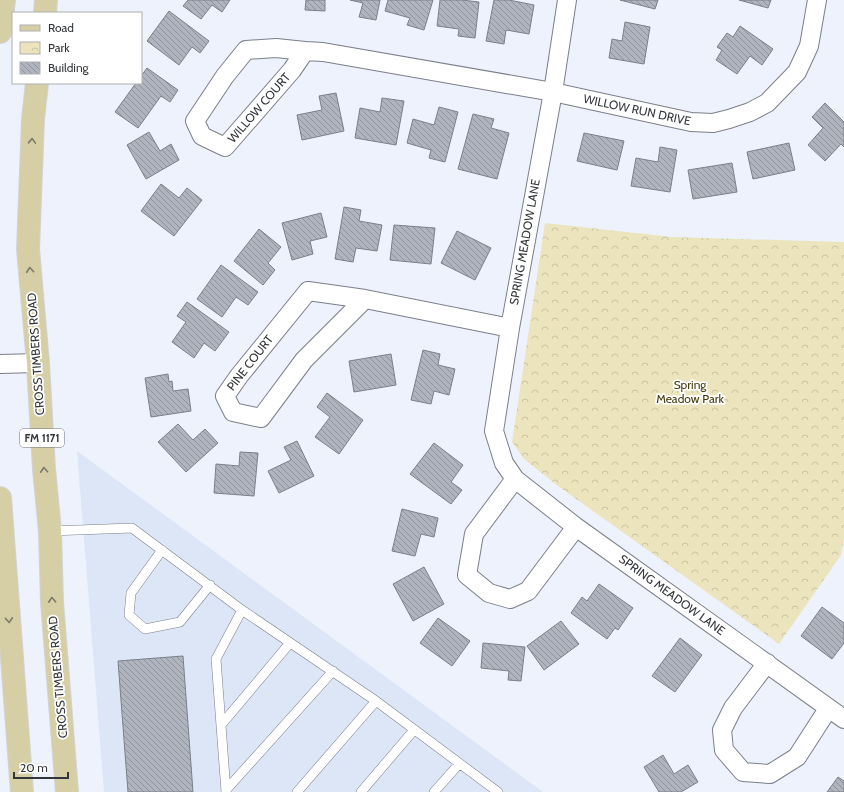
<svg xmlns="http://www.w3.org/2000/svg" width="844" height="792" font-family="Cabin,sans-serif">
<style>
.built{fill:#dde6f7}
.park{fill:url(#park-crowns)}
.building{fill:url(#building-back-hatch);stroke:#7a8089}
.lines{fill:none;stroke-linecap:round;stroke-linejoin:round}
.service-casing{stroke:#7a7f89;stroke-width:10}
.minor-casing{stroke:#7a7f89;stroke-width:20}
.primary-casing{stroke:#d2d3d4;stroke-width:24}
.service{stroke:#fff;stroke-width:9}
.minor{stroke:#fff;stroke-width:18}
.primary{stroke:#d6cea4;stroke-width:22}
.oneway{stroke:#7c7a6a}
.labels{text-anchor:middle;stroke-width:3.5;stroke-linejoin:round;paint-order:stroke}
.shield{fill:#fff;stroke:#707275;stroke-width:1}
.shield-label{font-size:11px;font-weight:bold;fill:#33363a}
.street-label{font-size:12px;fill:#33363a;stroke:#fff}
.park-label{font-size:12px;fill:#443b0b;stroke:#fff}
</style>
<defs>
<pattern id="park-crowns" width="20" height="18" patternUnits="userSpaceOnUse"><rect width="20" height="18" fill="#ebe4bd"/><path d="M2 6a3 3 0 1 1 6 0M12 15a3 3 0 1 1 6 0" fill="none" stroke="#cac4a3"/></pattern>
<pattern id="building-back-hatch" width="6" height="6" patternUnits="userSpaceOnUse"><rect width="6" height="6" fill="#afb4be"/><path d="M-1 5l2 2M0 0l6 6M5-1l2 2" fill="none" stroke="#8f939b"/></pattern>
</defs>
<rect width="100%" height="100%" fill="#edf2fd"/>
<!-- built -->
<path class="built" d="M 77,451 L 543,792 L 104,792 Z"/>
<!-- park -->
<path class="park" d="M 545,223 L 672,237 L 844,242 L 844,538 L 841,555 L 779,644 L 558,486 L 524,459 L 512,442 Z"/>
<!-- building -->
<path class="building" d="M 188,0 L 230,0 L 222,12 L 212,5 L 201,19 L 183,6 Z
M 306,0 L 325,0 L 325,11 L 305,10 Z
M 350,0 L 380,0 L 376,20 L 359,17 L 363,3 Z
M 388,0 L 433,0 L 424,30 L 407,25 L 410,18 L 385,11 Z
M 440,0 L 462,0 L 479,2 L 475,38 L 458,36 L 459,29 L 437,26 Z
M 494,0 L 509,0 L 534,5 L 529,34 L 506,30 L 504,44 L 486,41 Z
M 620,0 L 658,0 L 655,9 Z
M 739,0 L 771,0 L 768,8 Z
M 169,11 L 209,41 L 200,53 L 192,47 L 179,65 L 147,41 Z
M 625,22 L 650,27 L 644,64 L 609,58 L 612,39 L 622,41 Z
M 740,26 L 773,49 L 762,65 L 750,56 L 737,74 L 716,60 L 722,50 L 717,47 L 727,33 L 733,37 Z
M 147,68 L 178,90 L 170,102 L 161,96 L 138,128 L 115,112 L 136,83 L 141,83 L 141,76 Z
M 336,93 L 344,131 L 302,140 L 297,115 L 322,110 L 319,96 Z
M 382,98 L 404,101 L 396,145 L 355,138 L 360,108 L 380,112 Z
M 825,103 L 844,122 L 844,147 L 841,144 L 825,161 L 808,145 L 823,128 L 812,117 Z
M 439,107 L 458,112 L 445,162 L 429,158 L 431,150 L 407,143 L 413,119 L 434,125 Z
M 473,114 L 494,119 L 491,128 L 509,133 L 497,179 L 458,169 Z
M 149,132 L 160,151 L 171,144 L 179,160 L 146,179 L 127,145 Z
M 584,133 L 624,141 L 617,170 L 577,161 Z
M 789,143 L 795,170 L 753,179 L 747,152 Z
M 660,147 L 677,150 L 670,192 L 631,186 L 636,158 L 658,162 Z
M 732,163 L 737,192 L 693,199 L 688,170 Z
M 161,184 L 179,198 L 187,188 L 202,200 L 174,236 L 141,211 Z
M 344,207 L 361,210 L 359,221 L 382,225 L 377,251 L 356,248 L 353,262 L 335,259 Z
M 321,213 L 327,237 L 310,241 L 313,254 L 292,260 L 282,223 Z
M 394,225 L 435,228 L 431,264 L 390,260 Z
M 259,229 L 281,247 L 268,263 L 275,270 L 263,285 L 234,261 Z
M 457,231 L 491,248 L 475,280 L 441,263 Z
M 221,265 L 258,292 L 248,305 L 236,297 L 222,317 L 197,299 Z
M 187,302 L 229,332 L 215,351 L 204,343 L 194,358 L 172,342 L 186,322 L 177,316 Z
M 423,350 L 440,354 L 438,365 L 455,369 L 449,395 L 434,391 L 431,404 L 411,400 Z
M 391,354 L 396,385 L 354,392 L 349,361 Z
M 168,374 L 169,382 L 172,381 L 173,391 L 188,389 L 191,411 L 151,417 L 145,378 Z
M 327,393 L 363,420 L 339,454 L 315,437 L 330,417 L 317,407 Z
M 178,424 L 193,440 L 205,429 L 218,443 L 186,472 L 158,442 Z
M 297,441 L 314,476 L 279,493 L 268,471 L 291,460 L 284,447 Z
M 434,443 L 463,465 L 451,482 L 462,490 L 451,504 L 410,474 Z
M 240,452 L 258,453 L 254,496 L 214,493 L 216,464 L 239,466 Z
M 402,509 L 438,518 L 434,537 L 421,534 L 415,556 L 392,551 Z
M 424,567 L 444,604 L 413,621 L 393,584 Z
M 599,584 L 633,608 L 618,630 L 615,628 L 607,639 L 571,613 L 582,597 L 587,601 Z
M 822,607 L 844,623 L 844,643 L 832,659 L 801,636 Z
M 438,618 L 470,641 L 452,666 L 420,643 Z
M 561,621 L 579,644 L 544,670 L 527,646 Z
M 680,638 L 702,655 L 675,692 L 652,676 Z
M 483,643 L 525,647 L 521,681 L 508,680 L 509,671 L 481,668 Z
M 183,656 L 193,792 L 128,792 L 118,661 Z
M 663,755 L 674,774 L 688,765 L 698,782 L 681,792 L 659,792 L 644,767 Z
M 838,777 L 844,781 L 844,792 L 827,792 Z"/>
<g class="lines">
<defs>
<path id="service" d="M 50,531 L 132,528 L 242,610 L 376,701 L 498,792
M 162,550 L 131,593 L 129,615 L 145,629 L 180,622 L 210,585
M 221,725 L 290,643
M 226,790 L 333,671
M 226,792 L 216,659 L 242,610
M 297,792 L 376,701
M 361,792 L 414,730
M 434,792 L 459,764"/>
<path id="minor" d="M 567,0 L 553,92 L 510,328 L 494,431 L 504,463 L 515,479 L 576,527 L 844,719
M 276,48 L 305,51 L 292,70 L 225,147 L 202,136 L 195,121 L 225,76 L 246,50 Z
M 305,51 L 323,52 L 553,92 L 691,122 L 713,123 L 729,119 L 750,112 L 767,103 L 797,72 L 809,46 L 817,0
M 365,299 L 304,360 L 261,418 L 233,412 L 225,396 L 239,376 L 308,291 L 365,299 L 510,328
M 0,364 L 38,363
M 515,479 L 474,534 L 467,575 L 489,593 L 510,599 L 528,591 L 576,527
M 767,663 L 733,708 L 722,730 L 724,750 L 743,772 L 770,774 L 797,757 L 828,709"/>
<path id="primary" d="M 45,13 L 46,0
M 0,32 L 4,0
M 37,83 L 33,119 L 28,249 L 38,363 L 44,469 L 50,531 L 52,602 L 67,792
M 0,498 L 22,792"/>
</defs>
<!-- service casing -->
<use href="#service" class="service-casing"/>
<!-- minor casing -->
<use href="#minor" class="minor-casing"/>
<!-- primary casing -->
<use href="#primary" class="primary-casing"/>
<!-- service -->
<use href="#service" class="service"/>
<!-- minor -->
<use href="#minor" class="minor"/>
<!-- primary -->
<use href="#primary" class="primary"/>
</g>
<!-- one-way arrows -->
<defs><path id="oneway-chevron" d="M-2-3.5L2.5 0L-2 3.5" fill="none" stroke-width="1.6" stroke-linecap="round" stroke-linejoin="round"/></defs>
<g class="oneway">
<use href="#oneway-chevron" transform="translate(32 141) rotate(-88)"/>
<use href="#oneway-chevron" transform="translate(30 270) rotate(-95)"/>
<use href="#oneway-chevron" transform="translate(44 470) rotate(-94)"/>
<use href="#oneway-chevron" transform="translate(52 600) rotate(-93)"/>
<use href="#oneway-chevron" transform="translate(9 620) rotate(86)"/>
</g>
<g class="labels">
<!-- shield labels -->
<rect class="shield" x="20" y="429" width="44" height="18" rx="3"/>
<g class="shield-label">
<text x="42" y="442">FM 1171</text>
</g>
<!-- street labels -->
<g class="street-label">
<text transform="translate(259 108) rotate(-49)" y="4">WILLOW COURT</text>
<text transform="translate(637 110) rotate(12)" y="4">WILLOW RUN DRIVE</text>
<text transform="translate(525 242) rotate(-80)" y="4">SPRING MEADOW LANE</text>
<text transform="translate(36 354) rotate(-94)" y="4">CROSS TIMBERS ROAD</text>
<text transform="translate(250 363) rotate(-52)" y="4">PINE COURT</text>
<text transform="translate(672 595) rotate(36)" y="4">SPRING MEADOW LANE</text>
<text transform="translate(58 677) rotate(-95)" y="4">CROSS TIMBERS ROAD</text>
</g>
<!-- park labels -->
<g class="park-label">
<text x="690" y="389">Spring<tspan x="690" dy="14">Meadow Park</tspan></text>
</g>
</g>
<!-- legend -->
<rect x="12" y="12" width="130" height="72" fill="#ffffff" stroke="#adafb0"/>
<rect x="20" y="25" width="20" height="6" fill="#d6cea4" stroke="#adafb0"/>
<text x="48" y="32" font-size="12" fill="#33363a">Road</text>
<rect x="20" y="42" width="20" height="12" fill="url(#park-crowns)" stroke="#adafb0"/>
<text x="48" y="52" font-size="12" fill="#33363a">Park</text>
<rect x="20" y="62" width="20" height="12" fill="url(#building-back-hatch)" stroke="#adafb0"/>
<text x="48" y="72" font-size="12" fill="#33363a">Building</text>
<!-- scale -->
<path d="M14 772v6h54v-6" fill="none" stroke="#33363a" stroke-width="2"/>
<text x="20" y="772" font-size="12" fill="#33363a" stroke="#ffffff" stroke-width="3" paint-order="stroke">20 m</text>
</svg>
